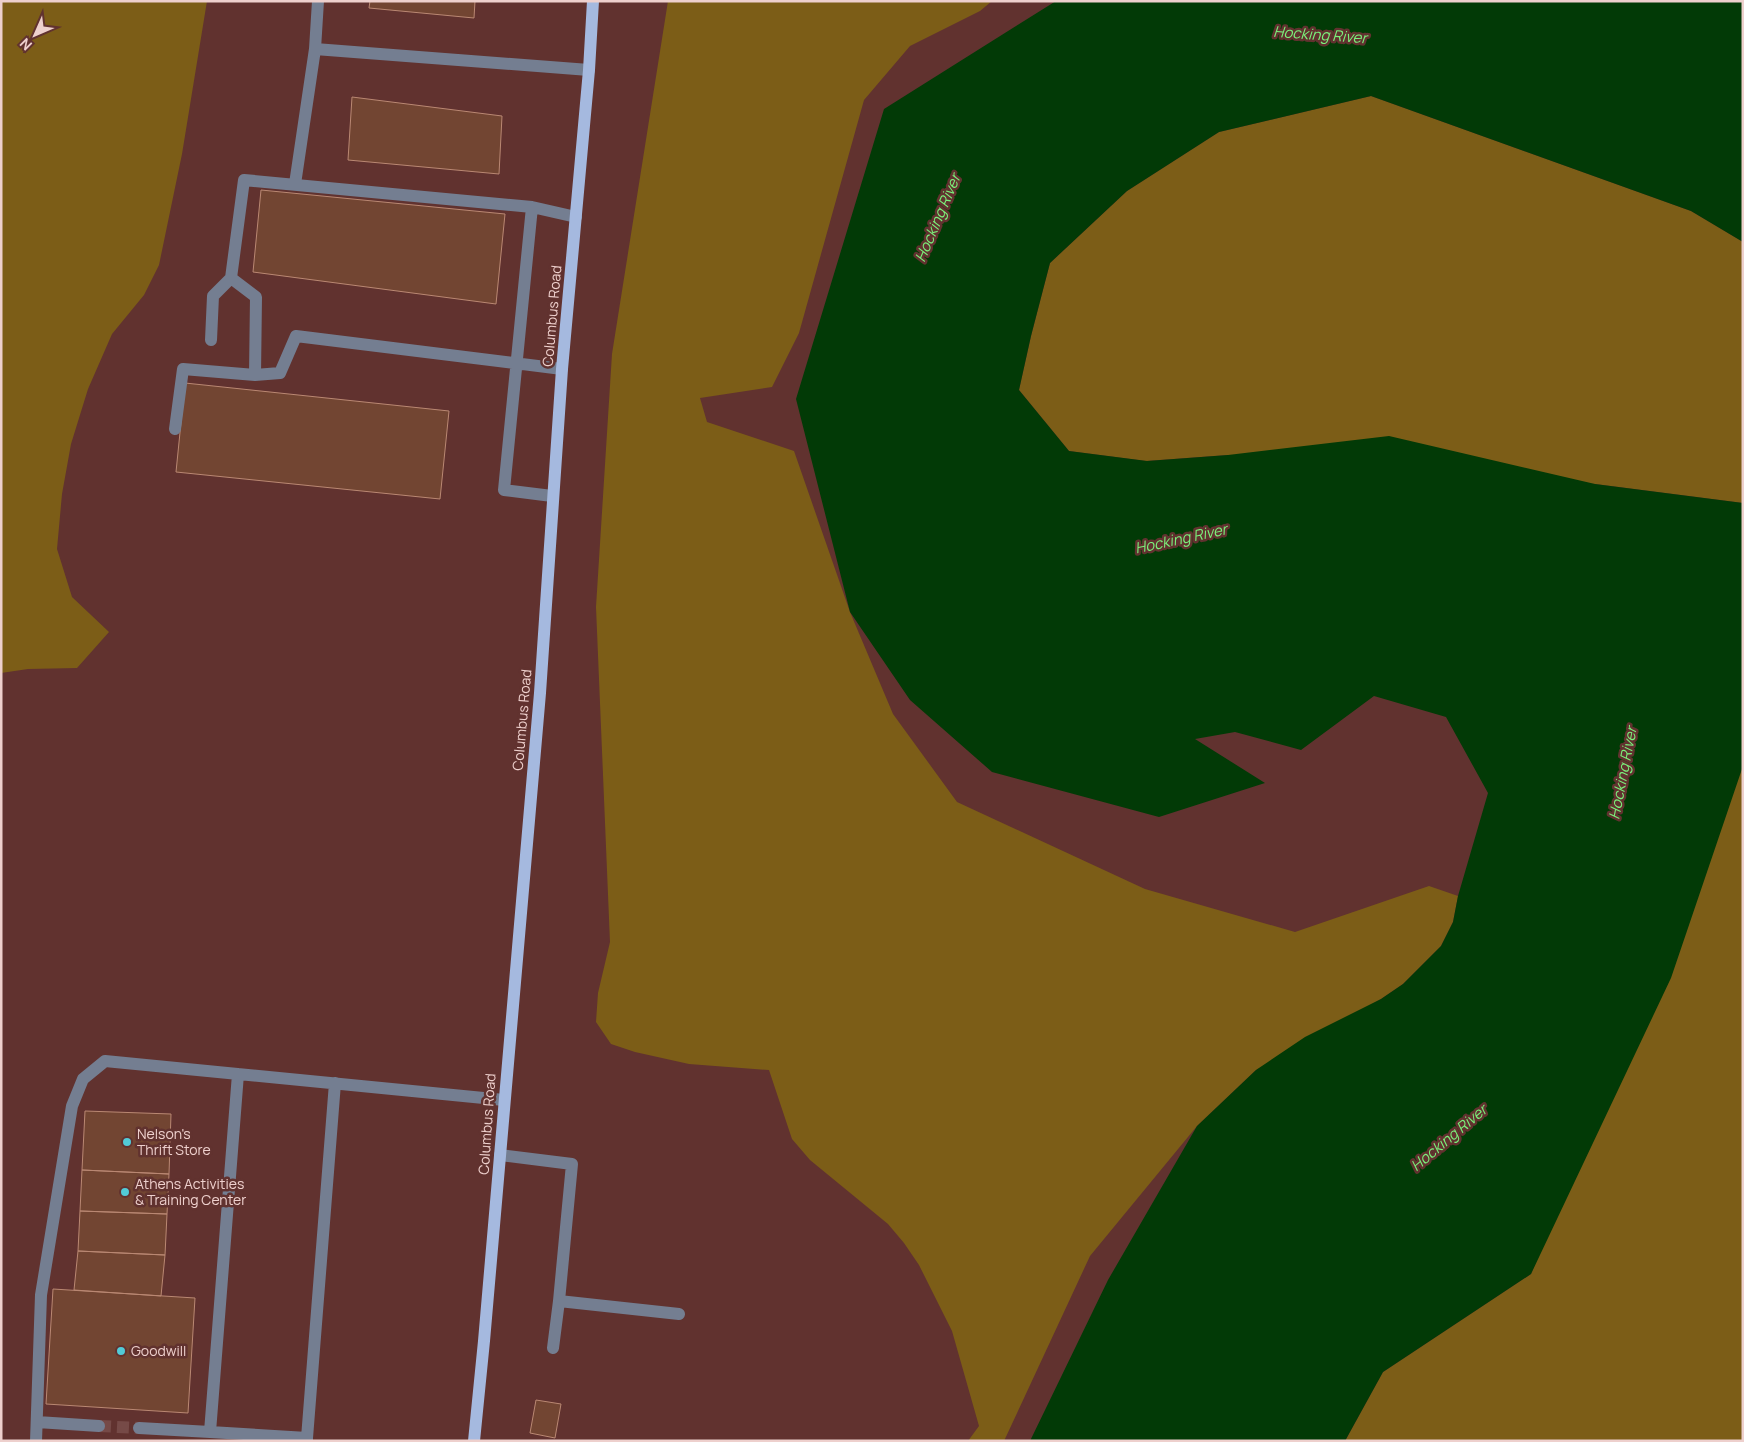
<svg xmlns="http://www.w3.org/2000/svg" width="1744" height="1442" font-family="Manrope,sans-serif">
<style>
.green{fill:#7c5d17}
.water{fill:#023a06}
.building{fill:#724532;stroke:#ba8873}
.lines{fill:none;stroke-linecap:round;stroke-linejoin:round}
.minor-tunnel{stroke:#764a47;stroke-width:12;stroke-dasharray:12 6;stroke-linecap:butt}
.minor{stroke:#747e91;stroke-width:12}
.major{stroke:#a5b9df;stroke-width:12}
.poi-dot{fill:#52cbd7;stroke:#61322f;stroke-width:2}
.labels{text-anchor:middle;stroke-width:5;stroke-linejoin:round;paint-order:stroke}
.street-label{font-size:14px;fill:#eed0cd;stroke:#61322f}
.poi-label{font-size:14px;fill:#eed0cd;stroke:#61322f;text-anchor:start}
.water-label{font-size:15px;font-style:italic;fill:#7bf17b;stroke:#61322f}
</style>
<rect width="100%" height="100%" fill="#61322f"/>
<!-- green -->
<path class="green" d="M 1,1 L 207,1 L 182,154 L 159,265 L 144,295 L 112,334 L 88,389 L 71,444 L 62,494 L 57,549 L 72,597 L 109,632 L 77,668 L 28,669 L 1,673 Z
M 668,1 L 992,1 L 980,11 L 910,46 L 864,100 L 799,333 L 772,387 L 700,398 L 707,422 L 794,451 L 850,612 L 893,714 L 957,802 L 1145,889 L 1295,932 L 1429,886 L 1458,896 L 1453,922 L 1441,946 L 1403,984 L 1381,999 L 1256,1070 L 1197,1126 L 1090,1256 L 1004,1441 L 968,1441 L 979,1426 L 952,1331 L 919,1265 L 904,1243 L 888,1224 L 810,1160 L 792,1139 L 769,1070 L 689,1064 L 635,1052 L 611,1044 L 596,1022 L 598,993 L 610,942 L 596,607 L 612,354 Z
M 1371,96 L 1691,211 L 1743,242 L 1743,503 L 1595,484 L 1228,455 L 1146,461 L 1069,451 L 1019,390 L 1031,336 L 1050,263 L 1127,191 L 1219,132 Z
M 1743,766 L 1743,1441 L 1345,1441 L 1383,1372 L 1531,1274 Z"/>
<!-- water -->
<path class="water" d="M 1056,1 L 1743,1 L 1743,242 L 1691,211 L 1371,96 L 1219,132 L 1127,191 L 1050,263 L 1031,336 L 1019,390 L 1069,451 L 1147,461 L 1228,455 L 1389,436 L 1595,484 L 1743,503 L 1743,766 L 1671,978 L 1531,1274 L 1383,1372 L 1345,1441 L 1030,1441 L 1108,1280 L 1197,1126 L 1256,1070 L 1305,1037 L 1381,999 L 1403,984 L 1441,946 L 1453,922 L 1458,896 L 1488,793 L 1446,717 L 1374,696 L 1301,750 L 1235,732 L 1195,739 L 1265,783 L 1159,817 L 992,772 L 910,700 L 850,612 L 796,399 L 884,109 Z"/>
<!-- building -->
<path class="building" d="M 370,1 L 475,1 L 474,18 L 369,8 Z
M 352,97 L 502,116 L 499,174 L 348,160 Z
M 261,190 L 505,214 L 496,304 L 253,272 Z
M 185,383 L 449,411 L 440,499 L 176,472 Z
M 85,1111 L 171,1114 L 169,1174 L 82,1170 Z
M 82,1170 L 169,1174 L 167,1214 L 80,1211 Z
M 80,1211 L 167,1214 L 165,1255 L 78,1251 Z
M 78,1251 L 165,1255 L 161,1296 L 74,1290 Z
M 53,1289 L 195,1298 L 188,1413 L 46,1404 Z
M 536,1400 L 561,1404 L 555,1438 L 530,1433 Z"/>
<g class="lines">
<!-- minor-tunnel -->
<path class="minor-tunnel" d="M 99,1426 L 139,1428"/>
<!-- minor -->
<path class="minor" d="M 315,49 L 589,70
M 295,184 L 315,49 L 318,1
M 532,207 L 504,490 L 552,496
M 231,278 L 256,297 L 255,375
M 211,340 L 213,296 L 231,278 L 244,180 L 532,207 L 576,217
M 175,429 L 183,369 L 255,375 L 280,373 L 296,336 L 562,369
M 238,1074 L 210,1432 L 307,1438 L 307,1441
M 500,1155 L 572,1164 L 559,1301 L 553,1348
M 559,1301 L 679,1314
M 37,1422 L 99,1426
M 139,1428 L 210,1432
M 307,1438 L 335,1083
M 36,1441 L 41,1295 L 72,1106 L 83,1079 L 105,1061 L 504,1100"/>
<!-- major -->
<path class="major" d="M 474,1441 L 484,1341 L 540,693 L 562,369 L 589,70 L 593,1"/>
</g>
<!-- markers -->
<g class="poi-dot">
<circle cx="127" cy="1142" r="5"/>
<circle cx="125" cy="1192" r="5"/>
<circle cx="121" cy="1351" r="5"/>
</g>
<g class="labels">
<!-- street labels -->
<g class="street-label">
<text transform="translate(552 316) rotate(-85)" y="5">Columbus Road</text>
<text transform="translate(522 720) rotate(-85)" y="5">Columbus Road</text>
<text transform="translate(487 1124) rotate(-86)" y="5">Columbus Road</text>
</g>
<!-- poi labels -->
<g class="poi-label">
<text x="137" y="1139">Nelson's<tspan x="137" dy="16">Thrift Store</tspan></text>
<text x="135" y="1189">Athens Activities<tspan x="135" dy="16">&amp; Training Center</tspan></text>
<text x="131" y="1356">Goodwill</text>
</g>
<!-- water labels -->
<g class="water-label">
<text transform="translate(1320 35) rotate(4)" y="5">Hocking River</text>
<text transform="translate(938 218) rotate(-67)" y="5">Hocking River</text>
<text transform="translate(1181 539) rotate(-12)" y="5">Hocking River</text>
<text transform="translate(1623 773) rotate(-79)" y="5">Hocking River</text>
<text transform="translate(1449 1138) rotate(-40)" y="5">Hocking River</text>
</g>
</g>
<!-- border -->
<rect width="1744" height="1442" fill="none" stroke="#eed0cd" stroke-width="5"/>
<!-- north arrow -->
<g transform="translate(35 35) rotate(225)" stroke="#61322f" stroke-width="4" paint-order="stroke">
<path d="M0-4L9 19L0 12L-9 19Z" fill="#eed0cd"/>
<text y="-8" font-size="14" font-weight="bold" text-anchor="middle" fill="#eed0cd">N</text>
</g>
</svg>
